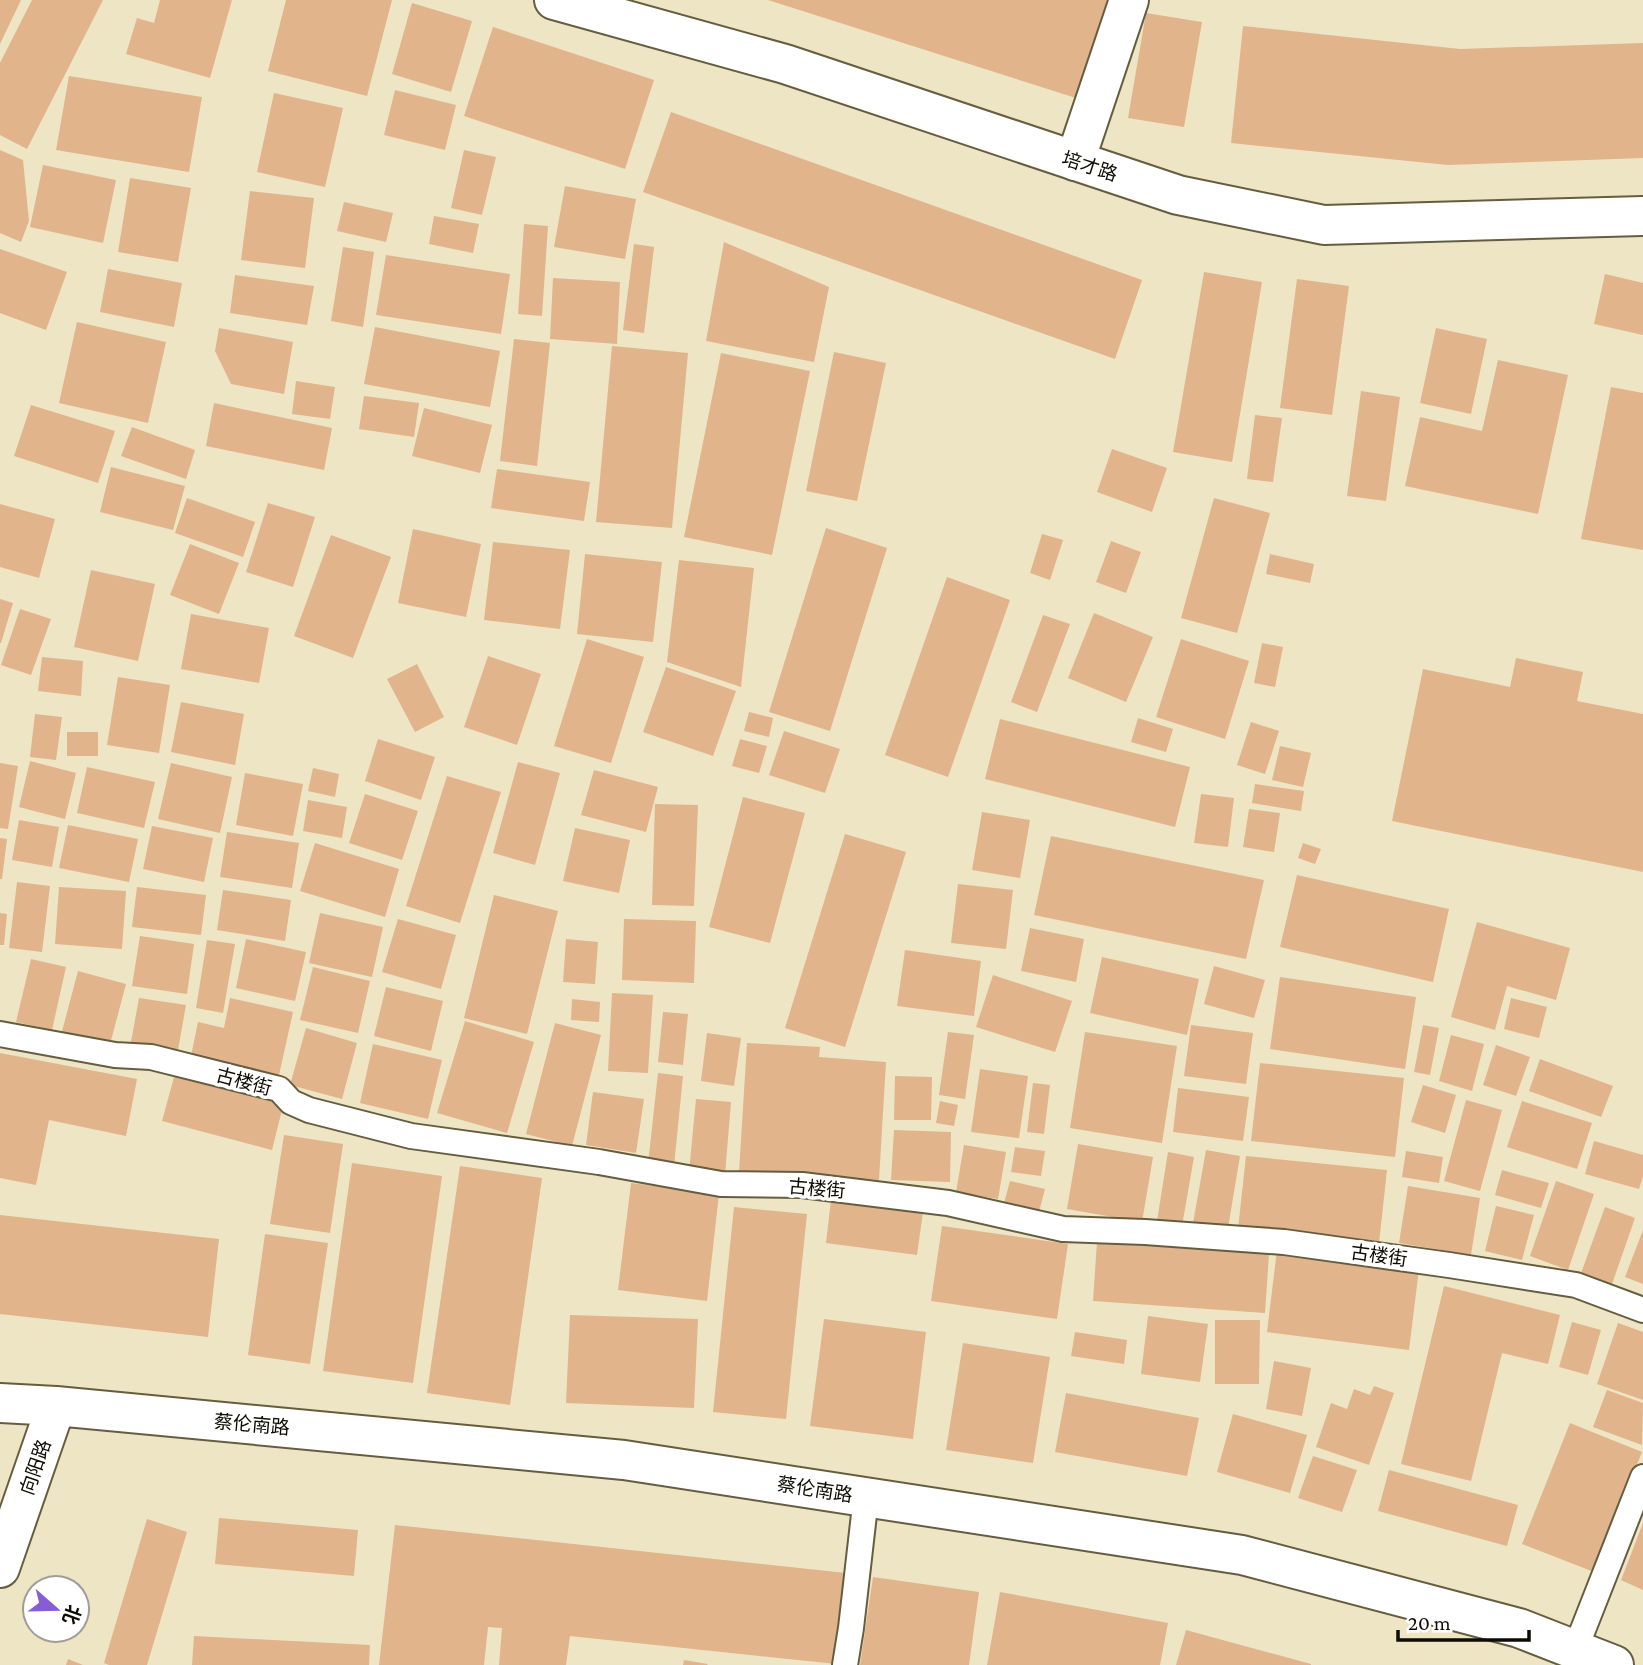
<svg xmlns="http://www.w3.org/2000/svg" width="1643" height="1665" font-family="'Crimson Pro','Noto Sans SC',serif">
<style>
.building{fill:#e1b48c}
.lines{fill:none;stroke-linecap:round;stroke-linejoin:round}
.service-casing{stroke:#655d40;stroke-width:28}
.minor-casing{stroke:#655d40;stroke-width:42}
.tertiary-casing{stroke:#655d40;stroke-width:42}
.secondary-casing{stroke:#655d40;stroke-width:42}
.service{stroke:#fff;stroke-width:24}
.minor{stroke:#fff;stroke-width:38}
.tertiary{stroke:#fff;stroke-width:38}
.secondary{stroke:#fff;stroke-width:38}
.labels{text-anchor:middle;stroke-width:7;stroke-linejoin:round;paint-order:stroke}
.street-label{font-size:19px;fill:#0e0b02;stroke:#fff}
</style>
<rect width="100%" height="100%" fill="#eee5c4"/>
<!-- building -->
<path class="building" d="M 0,0 L 21,0 L 0,44 Z
M 32,0 L 103,0 L 27,149 L 0,135 L 0,63 Z
M 160,0 L 232,0 L 210,78 L 126,54 L 137,18 L 154,23 Z
M 286,0 L 392,0 L 367,96 L 268,71 Z
M 768,0 L 1108,0 L 1076,98 Z
M 412,3 L 472,21 L 451,92 L 392,74 Z
M 1146,13 L 1202,22 L 1184,127 L 1128,118 Z
M 1243,26 L 1460,49 L 1643,43 L 1643,158 L 1448,165 L 1231,143 Z
M 493,27 L 654,80 L 625,169 L 464,116 Z
M 69,76 L 202,97 L 189,172 L 56,150 Z
M 395,90 L 456,105 L 445,150 L 384,135 Z
M 274,93 L 343,108 L 325,187 L 257,172 Z
M 671,112 L 1142,280 L 1115,359 L 643,192 Z
M 0,150 L 23,160 L 29,221 L 21,242 L 0,233 Z
M 464,150 L 496,157 L 482,215 L 451,208 Z
M 43,165 L 116,180 L 103,243 L 30,227 Z
M 130,178 L 191,188 L 178,262 L 118,252 Z
M 565,186 L 636,199 L 625,259 L 554,247 Z
M 250,191 L 314,198 L 305,268 L 241,260 Z
M 344,202 L 393,213 L 386,242 L 337,231 Z
M 434,216 L 479,224 L 473,253 L 429,244 Z
M 524,224 L 548,226 L 542,316 L 518,314 Z
M 724,242 L 829,287 L 814,362 L 706,341 Z
M 634,244 L 654,247 L 644,333 L 623,330 Z
M 343,247 L 374,252 L 363,327 L 331,321 Z
M 0,249 L 67,272 L 46,330 L 0,313 Z
M 386,255 L 510,274 L 501,334 L 376,315 Z
M 108,269 L 182,283 L 174,327 L 100,312 Z
M 1204,272 L 1262,282 L 1232,462 L 1173,452 Z
M 1605,274 L 1643,283 L 1643,335 L 1594,324 Z
M 235,275 L 314,286 L 307,325 L 230,313 Z
M 553,278 L 620,282 L 617,344 L 550,339 Z
M 1297,279 L 1349,286 L 1332,415 L 1280,408 Z
M 77,322 L 166,342 L 148,423 L 59,403 Z
M 375,327 L 500,351 L 490,407 L 364,384 Z
M 219,328 L 293,342 L 284,394 L 231,384 L 215,351 Z
M 1436,328 L 1487,339 L 1471,414 L 1420,403 Z
M 514,339 L 550,343 L 537,466 L 500,461 Z
M 612,346 L 688,353 L 672,528 L 596,522 Z
M 834,352 L 886,363 L 857,501 L 806,491 Z
M 721,353 L 810,371 L 772,555 L 684,537 Z
M 1498,360 L 1568,375 L 1538,514 L 1405,486 L 1420,417 L 1482,431 Z
M 296,381 L 335,387 L 330,419 L 292,414 Z
M 1611,387 L 1643,393 L 1643,550 L 1581,539 Z
M 1361,391 L 1400,397 L 1386,501 L 1347,496 Z
M 364,396 L 419,403 L 414,437 L 359,429 Z
M 214,403 L 332,428 L 324,470 L 206,446 Z
M 31,405 L 115,431 L 98,483 L 14,456 Z
M 424,408 L 492,425 L 480,473 L 412,456 Z
M 1255,415 L 1282,418 L 1273,482 L 1247,479 Z
M 132,427 L 195,450 L 186,479 L 121,456 Z
M 1112,449 L 1167,468 L 1152,512 L 1097,492 Z
M 111,467 L 185,486 L 173,530 L 100,512 Z
M 497,469 L 590,482 L 584,521 L 491,508 Z
M 187,498 L 255,522 L 243,557 L 175,533 Z
M 1214,498 L 1270,513 L 1237,633 L 1181,618 Z
M 268,503 L 315,517 L 293,587 L 246,572 Z
M 0,504 L 55,519 L 39,578 L 0,567 Z
M 826,528 L 887,548 L 830,731 L 769,712 Z
M 413,529 L 481,544 L 466,617 L 398,603 Z
M 1042,534 L 1063,540 L 1050,580 L 1030,573 Z
M 331,535 L 391,557 L 353,658 L 294,636 Z
M 1111,541 L 1141,552 L 1126,593 L 1096,582 Z
M 493,542 L 570,550 L 560,629 L 484,620 Z
M 190,544 L 239,563 L 219,614 L 170,595 Z
M 585,554 L 662,562 L 653,642 L 577,634 Z
M 1270,554 L 1314,564 L 1310,583 L 1266,574 Z
M 679,560 L 754,568 L 741,687 L 667,662 Z
M 91,570 L 155,584 L 138,661 L 74,647 Z
M 947,577 L 1010,600 L 948,777 L 885,755 Z
M 0,599 L 13,603 L 1,643 L 0,643 Z
M 20,609 L 51,619 L 31,675 L 1,665 Z
M 1094,613 L 1153,637 L 1126,702 L 1068,678 Z
M 191,614 L 269,628 L 259,683 L 181,669 Z
M 1043,615 L 1070,624 L 1037,712 L 1011,702 Z
M 587,639 L 644,657 L 611,763 L 554,746 Z
M 1181,639 L 1249,661 L 1225,739 L 1156,717 Z
M 1262,643 L 1283,647 L 1275,687 L 1254,683 Z
M 488,656 L 541,674 L 517,745 L 464,727 Z
M 42,657 L 83,661 L 81,696 L 38,691 Z
M 1516,658 L 1583,672 L 1577,701 L 1643,714 L 1643,872 L 1392,821 L 1423,669 L 1510,687 Z
M 417,664 L 444,717 L 415,732 L 387,679 Z
M 666,667 L 736,691 L 713,756 L 643,732 Z
M 118,677 L 170,685 L 159,753 L 107,745 Z
M 181,702 L 244,714 L 235,765 L 171,752 Z
M 749,712 L 773,718 L 769,737 L 744,731 Z
M 35,714 L 62,717 L 56,760 L 30,757 Z
M 1138,718 L 1173,729 L 1166,752 L 1131,742 Z
M 1000,719 L 1190,767 L 1175,827 L 985,779 Z
M 1251,722 L 1279,731 L 1265,774 L 1237,765 Z
M 784,731 L 840,749 L 825,793 L 769,775 Z
M 67,732 L 98,732 L 98,756 L 67,756 Z
M 378,739 L 435,757 L 421,800 L 365,781 Z
M 740,739 L 767,746 L 759,773 L 732,766 Z
M 1280,746 L 1311,753 L 1303,787 L 1272,780 Z
M 30,761 L 76,773 L 65,819 L 19,807 Z
M 518,762 L 560,773 L 535,865 L 493,853 Z
M 0,763 L 18,766 L 8,829 L 0,828 Z
M 171,763 L 232,777 L 220,833 L 158,819 Z
M 87,767 L 155,782 L 144,828 L 77,813 Z
M 313,768 L 339,774 L 335,797 L 308,791 Z
M 594,770 L 658,787 L 646,832 L 581,815 Z
M 245,773 L 303,784 L 293,836 L 236,825 Z
M 447,776 L 501,792 L 460,923 L 406,906 Z
M 1255,784 L 1304,791 L 1301,811 L 1252,803 Z
M 365,794 L 418,811 L 402,860 L 349,843 Z
M 1201,794 L 1234,798 L 1228,847 L 1194,843 Z
M 743,797 L 805,813 L 770,943 L 709,927 Z
M 308,800 L 347,807 L 342,838 L 303,831 Z
M 655,804 L 698,805 L 694,906 L 652,905 Z
M 1249,809 L 1280,813 L 1274,852 L 1243,847 Z
M 982,812 L 1030,820 L 1020,878 L 972,870 Z
M 19,820 L 59,827 L 52,867 L 12,860 Z
M 68,825 L 138,839 L 129,882 L 59,868 Z
M 152,826 L 213,838 L 204,882 L 143,869 Z
M 575,828 L 630,840 L 619,893 L 563,881 Z
M 227,832 L 299,843 L 292,888 L 220,877 Z
M 845,834 L 906,852 L 845,1047 L 785,1028 Z
M 1051,836 L 1264,880 L 1246,959 L 1034,915 Z
M 0,838 L 7,839 L 2,879 L 0,879 Z
M 315,843 L 399,869 L 385,917 L 300,891 Z
M 1303,843 L 1321,849 L 1315,864 L 1298,858 Z
M 1297,875 L 1449,909 L 1433,982 L 1280,947 Z
M 17,882 L 50,886 L 42,952 L 9,948 Z
M 958,884 L 1013,890 L 1006,949 L 951,943 Z
M 59,887 L 126,891 L 122,949 L 55,944 Z
M 137,887 L 206,895 L 201,935 L 132,927 Z
M 223,890 L 291,900 L 285,941 L 217,930 Z
M 494,895 L 558,911 L 527,1034 L 464,1018 Z
M 0,913 L 7,914 L 4,945 L 0,945 Z
M 320,913 L 383,927 L 372,977 L 309,963 Z
M 398,919 L 456,935 L 441,989 L 382,972 Z
M 624,919 L 696,921 L 694,983 L 622,980 Z
M 1477,922 L 1570,948 L 1556,1000 L 1507,986 L 1495,1030 L 1451,1017 Z
M 1030,928 L 1084,939 L 1076,982 L 1021,971 Z
M 140,936 L 194,944 L 187,994 L 132,986 Z
M 246,939 L 306,952 L 295,1001 L 236,988 Z
M 566,939 L 598,942 L 595,984 L 563,982 Z
M 207,940 L 235,944 L 223,1013 L 196,1008 Z
M 905,950 L 981,961 L 974,1016 L 897,1006 Z
M 1102,957 L 1199,979 L 1187,1035 L 1090,1013 Z
M 31,959 L 66,967 L 52,1030 L 16,1022 Z
M 1214,966 L 1265,980 L 1254,1018 L 1204,1004 Z
M 313,967 L 370,981 L 358,1033 L 300,1020 Z
M 78,971 L 126,984 L 109,1048 L 61,1035 Z
M 993,975 L 1072,1001 L 1055,1052 L 976,1027 Z
M 1280,977 L 1416,997 L 1405,1069 L 1270,1049 Z
M 386,987 L 443,1001 L 431,1051 L 374,1036 Z
M 612,993 L 653,995 L 648,1073 L 608,1071 Z
M 139,998 L 186,1005 L 178,1050 L 131,1042 Z
M 230,998 L 293,1012 L 279,1075 L 191,1056 L 198,1022 L 224,1028 Z
M 1511,998 L 1547,1007 L 1539,1038 L 1504,1029 Z
M 572,999 L 600,1002 L 599,1022 L 571,1020 Z
M 663,1012 L 688,1014 L 683,1065 L 658,1062 Z
M 465,1021 L 534,1042 L 507,1133 L 437,1113 Z
M 555,1023 L 601,1035 L 572,1146 L 526,1134 Z
M 1191,1025 L 1253,1033 L 1246,1084 L 1184,1076 Z
M 1423,1025 L 1439,1028 L 1430,1075 L 1414,1072 Z
M 306,1028 L 357,1043 L 342,1099 L 290,1085 Z
M 948,1032 L 974,1035 L 965,1099 L 939,1095 Z
M 1085,1032 L 1177,1046 L 1162,1143 L 1070,1128 Z
M 707,1033 L 741,1038 L 734,1086 L 701,1081 Z
M 1451,1035 L 1484,1044 L 1472,1091 L 1439,1081 Z
M 747,1043 L 820,1047 L 819,1057 L 886,1062 L 879,1180 L 739,1172 Z
M 373,1044 L 442,1060 L 428,1119 L 360,1103 Z
M 1496,1045 L 1530,1057 L 1516,1096 L 1483,1085 Z
M 0,1053 L 137,1079 L 126,1136 L 49,1120 L 36,1185 L 0,1178 Z
M 1540,1059 L 1613,1086 L 1601,1117 L 1529,1091 Z
M 1260,1063 L 1404,1078 L 1395,1157 L 1251,1141 Z
M 980,1069 L 1028,1076 L 1019,1138 L 971,1132 Z
M 176,1070 L 285,1098 L 272,1150 L 162,1121 Z
M 658,1073 L 683,1076 L 674,1166 L 648,1164 Z
M 895,1076 L 932,1077 L 931,1120 L 894,1120 Z
M 1033,1083 L 1050,1085 L 1044,1134 L 1027,1132 Z
M 1423,1085 L 1456,1095 L 1445,1133 L 1411,1122 Z
M 1178,1088 L 1249,1097 L 1243,1141 L 1173,1132 Z
M 593,1092 L 644,1099 L 636,1153 L 586,1145 Z
M 696,1099 L 731,1102 L 725,1175 L 689,1172 Z
M 1466,1100 L 1502,1110 L 1480,1191 L 1444,1181 Z
M 940,1101 L 958,1105 L 954,1126 L 936,1123 Z
M 1522,1101 L 1592,1123 L 1577,1169 L 1507,1147 Z
M 894,1130 L 951,1132 L 950,1182 L 891,1180 Z
M 284,1135 L 343,1144 L 330,1233 L 270,1224 Z
M 1594,1141 L 1643,1155 L 1643,1176 L 1639,1189 L 1585,1174 Z
M 1078,1144 L 1153,1157 L 1142,1222 L 1067,1209 Z
M 964,1145 L 1006,1152 L 998,1199 L 956,1192 Z
M 1015,1147 L 1045,1151 L 1041,1176 L 1011,1172 Z
M 1206,1150 L 1240,1156 L 1228,1228 L 1193,1223 Z
M 1406,1151 L 1443,1157 L 1439,1183 L 1402,1177 Z
M 1168,1152 L 1194,1157 L 1182,1226 L 1157,1221 Z
M 1246,1156 L 1387,1170 L 1379,1243 L 1238,1229 Z
M 352,1163 L 442,1176 L 413,1383 L 323,1371 Z
M 460,1166 L 542,1178 L 510,1405 L 427,1393 Z
M 1502,1170 L 1549,1183 L 1541,1208 L 1495,1195 Z
M 1010,1181 L 1045,1189 L 1039,1212 L 1004,1203 Z
M 1556,1181 L 1594,1194 L 1568,1270 L 1530,1256 Z
M 631,1183 L 719,1194 L 707,1301 L 618,1290 Z
M 1408,1186 L 1480,1198 L 1471,1255 L 1399,1243 Z
M 831,1200 L 923,1212 L 917,1255 L 826,1243 Z
M 1496,1206 L 1534,1215 L 1522,1260 L 1485,1251 Z
M 734,1207 L 807,1214 L 786,1419 L 713,1412 Z
M 1605,1207 L 1635,1218 L 1611,1287 L 1580,1276 Z
M 0,1215 L 219,1239 L 208,1337 L 0,1314 Z
M 942,1226 L 1068,1244 L 1057,1319 L 931,1301 Z
M 1643,1230 L 1643,1284 L 1625,1277 Z
M 265,1234 L 328,1243 L 310,1364 L 248,1355 Z
M 1097,1242 L 1269,1254 L 1265,1313 L 1093,1301 Z
M 1277,1250 L 1419,1269 L 1409,1350 L 1267,1332 Z
M 1444,1286 L 1560,1315 L 1548,1364 L 1502,1353 L 1471,1481 L 1401,1464 Z
M 570,1315 L 698,1319 L 694,1408 L 566,1403 Z
M 1148,1316 L 1208,1324 L 1200,1382 L 1141,1374 Z
M 824,1319 L 926,1332 L 913,1439 L 810,1426 Z
M 1215,1320 L 1260,1320 L 1259,1384 L 1215,1384 Z
M 1572,1322 L 1601,1330 L 1588,1375 L 1559,1367 Z
M 1618,1323 L 1643,1332 L 1643,1400 L 1597,1384 Z
M 1075,1332 L 1127,1340 L 1124,1364 L 1071,1356 Z
M 963,1343 L 1050,1357 L 1033,1463 L 946,1450 Z
M 1274,1361 L 1311,1368 L 1302,1416 L 1266,1409 Z
M 1374,1386 L 1394,1393 L 1369,1465 L 1316,1447 L 1331,1403 L 1347,1409 L 1354,1389 L 1370,1395 Z
M 1607,1390 L 1643,1403 L 1642,1445 L 1593,1427 Z
M 1066,1393 L 1199,1418 L 1187,1476 L 1055,1452 Z
M 1233,1414 L 1307,1435 L 1290,1493 L 1217,1472 Z
M 1570,1423 L 1642,1452 L 1594,1572 L 1522,1544 Z
M 1313,1456 L 1357,1470 L 1342,1512 L 1298,1498 Z
M 1389,1470 L 1518,1505 L 1507,1546 L 1378,1511 Z
M 219,1518 L 358,1530 L 354,1576 L 215,1564 Z
M 147,1519 L 187,1532 L 147,1665 L 109,1665 L 104,1663 Z
M 1643,1523 L 1643,1590 L 1621,1580 Z
M 395,1525 L 846,1573 L 836,1664 L 570,1636 L 566,1665 L 499,1665 L 502,1628 L 488,1627 L 484,1665 L 379,1665 Z
M 873,1577 L 979,1592 L 969,1665 L 860,1665 Z
M 1000,1592 L 1168,1623 L 1160,1665 L 987,1665 Z
M 1186,1630 L 1311,1664 L 1311,1665 L 1176,1665 Z
M 194,1636 L 370,1645 L 369,1665 L 192,1665 Z
M 68,1659 L 83,1665 L 66,1665 Z
M 684,1660 L 708,1664 L 707,1665 L 683,1665 Z"/>
<g class="lines">
<defs>
<path id="service" d="M 0,1034 L 115,1055 L 151,1057 L 279,1089 L 291,1102 L 309,1110 L 411,1136 L 599,1162 L 721,1184 L 802,1185 L 948,1203 L 1063,1229 L 1145,1232 L 1284,1242 L 1449,1265 L 1576,1285 L 1643,1310
M 1575,1650 L 1643,1477
M 845,1665 L 851,1628 L 866,1497"/>
<path id="minor" d="M 1075,161 L 1129,0"/>
<path id="tertiary" d="M 554,0 L 785,64 L 1178,195 L 1324,225 L 1643,216"/>
<path id="secondary" d="M 0,1403 L 56,1406 L 624,1460 L 1242,1555 L 1519,1628 L 1614,1665
M 0,1568 L 56,1406"/>
</defs>
<!-- service casing -->
<use href="#service" class="service-casing"/>
<!-- minor casing -->
<use href="#minor" class="minor-casing"/>
<!-- tertiary casing -->
<use href="#tertiary" class="tertiary-casing"/>
<!-- secondary casing -->
<use href="#secondary" class="secondary-casing"/>
<!-- service -->
<use href="#service" class="service"/>
<!-- minor -->
<use href="#minor" class="minor"/>
<!-- tertiary -->
<use href="#tertiary" class="tertiary"/>
<!-- secondary -->
<use href="#secondary" class="secondary"/>
</g>
<g class="labels">
<!-- street labels -->
<g class="street-label">
<text transform="translate(1090 166) rotate(18)" y="7">培才路</text>
<text transform="translate(244 1081) rotate(15)" y="7">古楼街</text>
<text transform="translate(817 1188) rotate(5)" y="7">古楼街</text>
<text transform="translate(1379 1255) rotate(8)" y="7">古楼街</text>
<text transform="translate(252 1424) rotate(5)" y="7">蔡伦南路</text>
<text transform="translate(35 1467) rotate(-71)" y="7">向阳路</text>
<text transform="translate(815 1489) rotate(9)" y="7">蔡伦南路</text>
</g>
</g>
<!-- north arrow -->
<g transform="translate(56 1609) rotate(110)"><circle r="33" fill="#ffffff" stroke="#9f9d9a" stroke-width="2"/>
<path d="M0-5L12 26L0 18L-12 26Z" fill="#875dd7"/>
<text y="-10" font-size="19" font-weight="bold" text-anchor="middle" fill="#0e0b02">北</text>
</g>
<!-- scale -->
<path d="M1398 1630v10h131v-10" fill="none" stroke="#0e0b02" stroke-width="3.5"/>
<text x="1408" y="1630" font-size="21" fill="#0e0b02" stroke="#ffffff" stroke-width="5" paint-order="stroke">20 m</text>
</svg>
